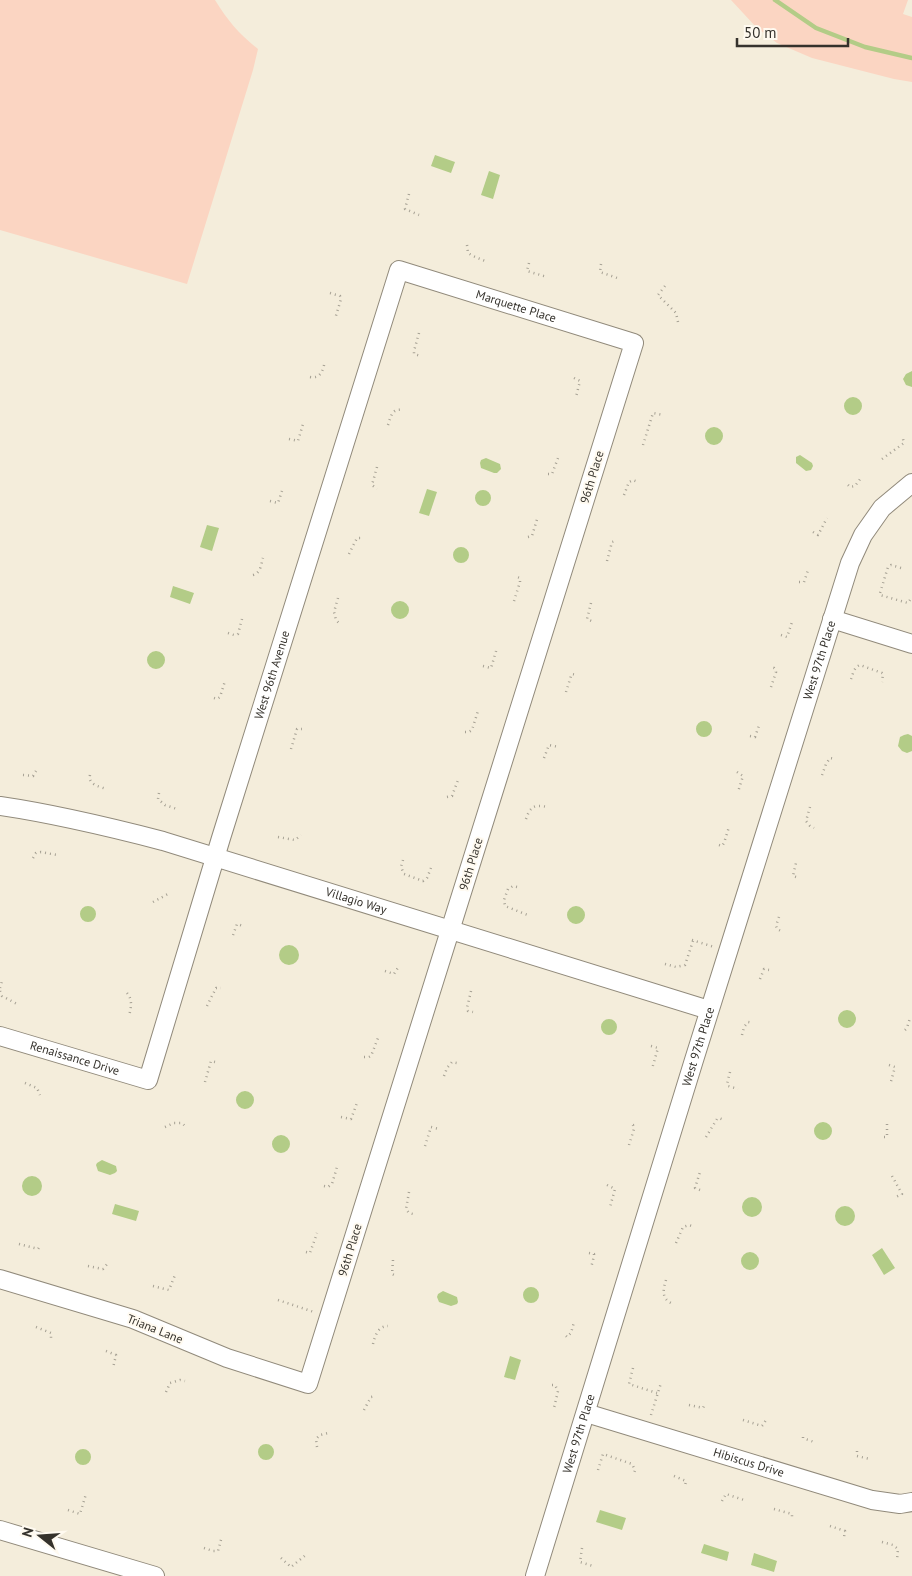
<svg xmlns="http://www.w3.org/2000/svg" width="912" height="1576" font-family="'PT Sans',sans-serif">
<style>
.green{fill:#fbd5c2}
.water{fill:#b3cc87}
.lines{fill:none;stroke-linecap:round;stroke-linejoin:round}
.stream{stroke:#b3cc87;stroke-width:4.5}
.minor-casing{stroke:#918a7b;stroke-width:20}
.path{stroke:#a6a194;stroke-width:2.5;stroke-dasharray:1 4;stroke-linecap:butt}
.minor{stroke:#fff;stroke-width:18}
.labels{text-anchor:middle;stroke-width:4;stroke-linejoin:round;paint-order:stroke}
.street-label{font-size:12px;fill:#35322c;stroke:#fffaf0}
</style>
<rect width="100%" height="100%" fill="#f4eddb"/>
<!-- green -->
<path class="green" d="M 0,0 L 215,0 C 228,21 239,34 258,49 L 253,70 L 187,284 L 0,230 Z
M 731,0 L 908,0 L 903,14 L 912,17 L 912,82 L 894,79 L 812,58 L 777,43 L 756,27 Z"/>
<!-- water -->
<path class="water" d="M 435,155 L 455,162 L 451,173 L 431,166 Z
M 489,171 L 500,175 L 493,199 L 481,195 Z
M 912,371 L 912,387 L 906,385 L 903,379 L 906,374 Z
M844 406a9 9 0 1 1 18 0a9 9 0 1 1-18 0Z
M705 436a9 9 0 1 1 18 0a9 9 0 1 1-18 0Z
M 800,455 L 812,463 L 813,466 L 811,470 L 806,471 L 796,463 L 796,457 Z
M 486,458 L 500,464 L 501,469 L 497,473 L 494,473 L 481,468 L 480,463 L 481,460 Z
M 427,489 L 437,492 L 429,516 L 419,513 Z
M475 498a8 8 0 1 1 16 0a8 8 0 1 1-16 0Z
M 207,525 L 219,528 L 212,551 L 200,547 Z
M453 555a8 8 0 1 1 16 0a8 8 0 1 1-16 0Z
M 173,586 L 194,593 L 190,604 L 170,597 Z
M391 610a9 9 0 1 1 18 0a9 9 0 1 1-18 0Z
M147 660a9 9 0 1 1 18 0a9 9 0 1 1-18 0Z
M696 729a8 8 0 1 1 16 0a8 8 0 1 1-16 0Z
M 908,734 L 912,736 L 912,751 L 907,753 L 902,751 L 898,746 L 900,737 L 904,735 Z
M567 915a9 9 0 1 1 18 0a9 9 0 1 1-18 0Z
M80 914a8 8 0 1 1 16 0a8 8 0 1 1-16 0Z
M279 955a10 10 0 1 1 20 0a10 10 0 1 1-20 0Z
M838 1019a9 9 0 1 1 18 0a9 9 0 1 1-18 0Z
M601 1027a8 8 0 1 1 16 0a8 8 0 1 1-16 0Z
M236 1100a9 9 0 1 1 18 0a9 9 0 1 1-18 0Z
M814 1131a9 9 0 1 1 18 0a9 9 0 1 1-18 0Z
M272 1144a9 9 0 1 1 18 0a9 9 0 1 1-18 0Z
M 102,1160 L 116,1166 L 117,1171 L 115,1173 L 110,1175 L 98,1171 L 96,1165 L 97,1163 Z
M22 1186a10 10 0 1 1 20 0a10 10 0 1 1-20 0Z
M742 1207a10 10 0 1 1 20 0a10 10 0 1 1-20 0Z
M 115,1204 L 139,1211 L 136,1221 L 112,1214 Z
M835 1216a10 10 0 1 1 20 0a10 10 0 1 1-20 0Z
M 882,1248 L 895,1268 L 884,1275 L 872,1255 Z
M741 1261a9 9 0 1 1 18 0a9 9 0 1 1-18 0Z
M523 1295a8 8 0 1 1 16 0a8 8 0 1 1-16 0Z
M 443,1291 L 457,1297 L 458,1302 L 457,1304 L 451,1306 L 439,1302 L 437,1297 L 438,1294 Z
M 510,1356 L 521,1360 L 515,1380 L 504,1377 Z
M258 1452a8 8 0 1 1 16 0a8 8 0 1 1-16 0Z
M75 1457a8 8 0 1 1 16 0a8 8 0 1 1-16 0Z
M 600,1510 L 626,1518 L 622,1530 L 596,1522 Z
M 704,1544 L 729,1552 L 727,1561 L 701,1553 Z
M 754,1553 L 777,1561 L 774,1572 L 751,1565 Z"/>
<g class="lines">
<!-- stream -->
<path class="stream" d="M 775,0 L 816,28 L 865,47 L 912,58"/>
<defs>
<g id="minor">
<path d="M 832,619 L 912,644"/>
<path id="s1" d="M 0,806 C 55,814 109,827 163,841 L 709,1010"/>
<path id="s2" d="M 0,1036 L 148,1080 L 221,838 L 399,270 L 634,343 L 308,1384 L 227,1358 L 133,1319 L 0,1279"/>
<path id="s3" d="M 586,1413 L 872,1500 L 900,1504 L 912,1502"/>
<path d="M 0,1530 L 155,1576"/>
<path id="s4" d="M 535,1576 L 694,1060 L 850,563 L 863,535 L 882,508 L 912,483"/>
</g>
</defs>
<!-- minor casing -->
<use href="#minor" class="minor-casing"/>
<!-- path -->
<path class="path" d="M 409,194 L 405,209 L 419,215
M 467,245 L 468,253 L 473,256 L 485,261
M 529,263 L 527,271 L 547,277
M 601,264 L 600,272 L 620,279
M 665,286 L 658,295 L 676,313 L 678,322
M 330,293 L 340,296 L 341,299 L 335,319
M 419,333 L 414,351 L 414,354 L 421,356
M 310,377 C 321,379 323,370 325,361
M 574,378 L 580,381 L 576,397
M 388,425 C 391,416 392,408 403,410
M 289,439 L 298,441 L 303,424
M 643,445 L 653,413 L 663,415
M 882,459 L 904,443 L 903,439
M 377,467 L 372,485 L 377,489
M 548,474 L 552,474 L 558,458
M 848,485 L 850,487 L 855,486 L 861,478
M 624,495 L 629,482 L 633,480 L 638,482
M 270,501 L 278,503 L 282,491
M 813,532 L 818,535 L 827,518
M 528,537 L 532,536 L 538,516
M 349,554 L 357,538 L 363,538
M 607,561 L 612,542 L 615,541 L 617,541
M 901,568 L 891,565 L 888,567 L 880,593 L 880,595 L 908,603 L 912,597
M 253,575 C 261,573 261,564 263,558
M 799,582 L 804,582 L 808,570
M 338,598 L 334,612 L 336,620 L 339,623
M 514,601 L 520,582 L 520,578 L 517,577
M 591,603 L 587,619 L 594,622
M 228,633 L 234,635 L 238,634 L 242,619
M 781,635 L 787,637 L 792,622
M 483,666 L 491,668 L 497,648
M 851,679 C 853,674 854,667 860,665 L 882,673 L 883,674 L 882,682
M 771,687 L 776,672 L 774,668 L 771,667
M 566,692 L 571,676 L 572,674 L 577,675
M 214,698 L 217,699 L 220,697 L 225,681
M 465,732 L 469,732 L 472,730 L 478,711
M 750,736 L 755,737 L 760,723
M 291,749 L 297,729 L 302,729
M 544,758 L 549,745 L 559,747
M 737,772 L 743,776 L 738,792
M 23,775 L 33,776 L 36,771
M 90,775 C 88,785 99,786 106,789
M 822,775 L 826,764 L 830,758 L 836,759
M 159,793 L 158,799 L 165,805 L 177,809
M 447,797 L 452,796 L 458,780
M 810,807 L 806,821 L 810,826 L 814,828
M 526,819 C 530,807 534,804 547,807
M 278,837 L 295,840 L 301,835
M 719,845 L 722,846 L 724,843 L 729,827
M 33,858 L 36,853 L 41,852 L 57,855
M 403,860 L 401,867 L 404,874 L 423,881 L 427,878 L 431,868
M 796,877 L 793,876 L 796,863
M 517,887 L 513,886 L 508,889 L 504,900 L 505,906 L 530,916
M 153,902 L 168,894
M 779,917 L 776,926 L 777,929 L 781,931
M 233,935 L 237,924 L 243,926
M 692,940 L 714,947
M 665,964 L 676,967 L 685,965 L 693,941
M 385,971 L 394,974 L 399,966
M 760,979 L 764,969 L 769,970
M 0,988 L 2,981
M 0,991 L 2,996 L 19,1005
M 471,991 L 467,1008 L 468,1011 L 473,1012
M 127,993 C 133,1000 131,1008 129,1016
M 207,1006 L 216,988 L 221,988
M 905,1030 L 907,1028 L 910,1018
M 742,1035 L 744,1027 L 748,1022 L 753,1023
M 651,1046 L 658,1048 L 652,1069
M 364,1057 L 369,1057 L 371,1056 L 378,1038
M 889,1065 L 895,1067 L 890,1085
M 730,1072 L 727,1084 L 728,1086 L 738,1089
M 444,1076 L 447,1068 L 452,1062 L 457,1063
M 205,1082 L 211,1061 L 215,1062
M 25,1083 L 37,1088 L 40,1095
M 341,1117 L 351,1119 L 357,1103
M 165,1127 L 174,1123 L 182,1123 L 185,1126
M 706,1137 L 717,1119 L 719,1118 L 724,1120
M 884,1137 L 887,1137 L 887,1120
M 629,1145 L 634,1129 L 633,1125 L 630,1124
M 425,1146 L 431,1127 L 439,1129
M 892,1176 L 902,1194 L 896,1197
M 607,1185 L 615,1189 L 610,1207
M 324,1186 L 328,1187 L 332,1184 L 337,1167
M 700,1190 L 695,1188 L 700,1172
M 409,1192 L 406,1209 L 409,1213 L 413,1214
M 676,1243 L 683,1227 L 689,1225 L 692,1226
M 19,1244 L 38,1249 L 40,1246
M 306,1252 L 310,1253 L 317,1233
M 589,1253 L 594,1254 L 594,1256 L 591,1268
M 393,1260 L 392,1274 L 396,1276
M 88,1266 L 103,1269 L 108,1263
M 666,1280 C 663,1290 661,1299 673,1304
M 153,1286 L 169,1290 L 175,1275
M 278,1300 L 314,1312
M 36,1327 L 51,1333 L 51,1339
M 566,1336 L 567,1337 L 571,1333 L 574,1322
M 373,1344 C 375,1336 378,1326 388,1326
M 106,1351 L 116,1355 L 113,1368
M 633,1368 L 629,1384 L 657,1393
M 552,1385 L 555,1385 L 558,1391 L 554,1408
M 166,1392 L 170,1383 L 180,1380 L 185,1381
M 689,1405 L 703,1408 L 704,1406
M 364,1410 L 371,1397 L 376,1396
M 651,1415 L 661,1383
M 743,1420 L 762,1426 L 763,1425 L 766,1420
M 803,1437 L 803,1438 L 814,1442
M 317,1447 L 316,1439 L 320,1435 L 328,1433
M 857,1451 L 857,1456 L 870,1459
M 598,1470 L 603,1454 L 632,1464 L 635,1470 L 634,1473
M 674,1476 L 686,1481 L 685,1486
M 722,1501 L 726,1494 L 744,1500
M 774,1509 L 792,1514 L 792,1519
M 68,1510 L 80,1514 L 86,1494
M 830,1526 L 845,1531 L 844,1537
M 882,1542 L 893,1545 L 898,1549 L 897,1560
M 204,1548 L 213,1551 L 218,1551 L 222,1536
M 582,1548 L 580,1562 L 593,1566
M 281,1558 L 291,1567 L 307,1554"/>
<!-- minor -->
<use href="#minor" class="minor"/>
</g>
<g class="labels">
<!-- street labels -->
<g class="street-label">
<text dy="4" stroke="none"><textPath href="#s2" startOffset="1125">Marquette Place</textPath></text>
<text transform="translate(592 477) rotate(-73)" y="4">96th Place</text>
<text dy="4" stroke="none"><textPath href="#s4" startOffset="959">West 97th Place</textPath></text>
<text dy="4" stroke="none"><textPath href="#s2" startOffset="578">West 96th Avenue</textPath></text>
<text transform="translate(471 864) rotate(-73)" y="4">96th Place</text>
<text dy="4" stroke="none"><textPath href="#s1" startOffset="369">Villagio Way</textPath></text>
<text dy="4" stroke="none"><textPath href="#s4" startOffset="554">West 97th Place</textPath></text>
<text dy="4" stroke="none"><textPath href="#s2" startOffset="78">Renaissance Drive</textPath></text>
<text transform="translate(350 1250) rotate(-73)" y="4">96th Place</text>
<text transform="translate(155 1329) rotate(22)" y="4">Triana Lane</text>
<text dy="4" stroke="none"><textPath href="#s4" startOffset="149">West 97th Place</textPath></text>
<text dy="4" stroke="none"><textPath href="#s3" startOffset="170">Hibiscus Drive</textPath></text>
</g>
</g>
<!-- north arrow -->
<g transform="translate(40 1536) rotate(287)" stroke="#fffaf0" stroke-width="4" paint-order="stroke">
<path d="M0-4L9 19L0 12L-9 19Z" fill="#35322c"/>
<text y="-8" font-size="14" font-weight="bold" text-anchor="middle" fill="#35322c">N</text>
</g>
<!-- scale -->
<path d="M737 38v8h111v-8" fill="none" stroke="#35322c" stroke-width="2.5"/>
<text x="744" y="38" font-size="15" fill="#35322c" stroke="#fffaf0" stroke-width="4" paint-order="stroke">50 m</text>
</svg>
